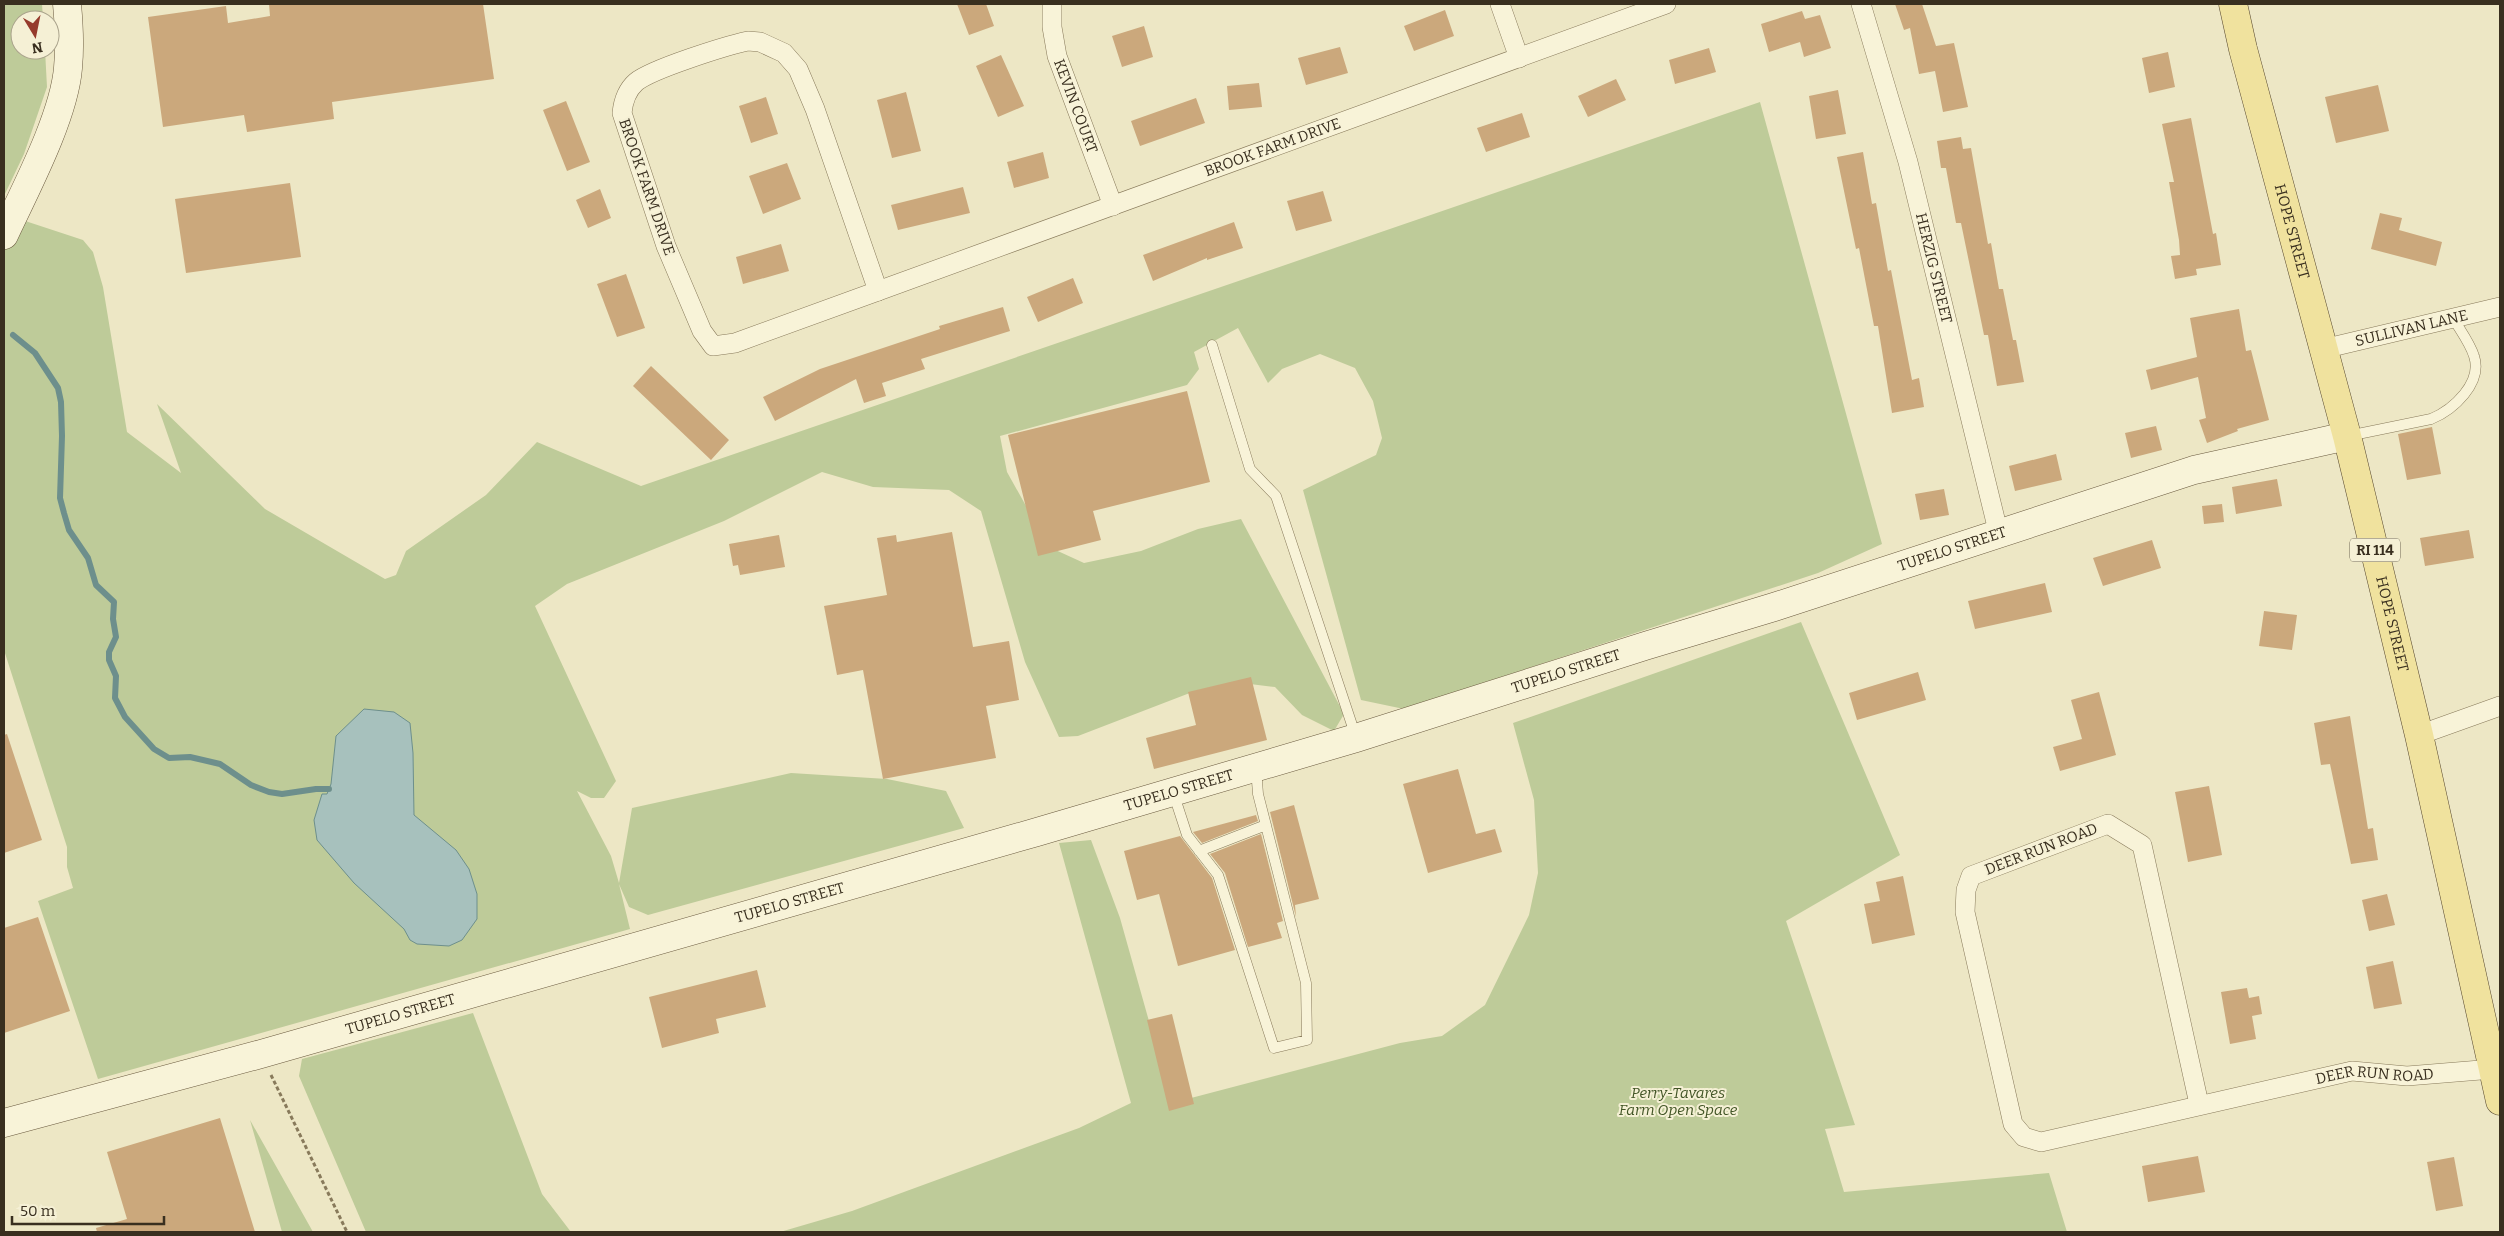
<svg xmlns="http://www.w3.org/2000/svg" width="2504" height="1236" font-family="Bitter,serif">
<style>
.green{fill:#becb99}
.water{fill:#a7c1bd;stroke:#6d8f8c}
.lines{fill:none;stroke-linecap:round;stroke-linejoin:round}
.stream{stroke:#6d8f8c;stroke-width:6}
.building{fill:#cba87c}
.lane-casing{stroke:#887a5b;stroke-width:11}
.street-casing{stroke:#887a5b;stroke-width:20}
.secondary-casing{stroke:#6a5a3f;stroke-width:29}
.primary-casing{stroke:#56472f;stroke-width:29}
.path{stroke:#887a5b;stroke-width:3;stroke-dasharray:4 2.5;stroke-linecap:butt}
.lane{stroke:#f8f3d8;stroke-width:10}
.street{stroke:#f8f3d8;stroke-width:19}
.secondary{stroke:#f8f3d8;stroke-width:28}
.primary{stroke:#f0e29e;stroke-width:28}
.labels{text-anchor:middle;stroke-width:4;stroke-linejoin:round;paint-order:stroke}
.shield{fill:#f5f0d5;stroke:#716956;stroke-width:1}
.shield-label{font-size:14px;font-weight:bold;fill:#392f1f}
.street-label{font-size:15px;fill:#392f1f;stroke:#f5f0d5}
.park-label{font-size:15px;font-style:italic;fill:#425526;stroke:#f5f0d5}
</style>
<rect width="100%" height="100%" fill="#ede7c5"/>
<!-- green -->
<path class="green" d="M 4,4 L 42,4 L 43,20 L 20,20 L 20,50 L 45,50 L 47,87 L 24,154 L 4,196 Z
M 1760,102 L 1882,544 L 1818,573 L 1404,709 L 1361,700 L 1303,490 L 1376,455 L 1382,438 L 1373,401 L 1355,368 L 1320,354 L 1282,369 L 1268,383 L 1238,328 L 1194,352 L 1199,369 L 1187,385 L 1000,436 L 1007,472 L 1049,547 L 1084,563 L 1141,551 L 1198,529 L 1241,519 L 1344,714 L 1334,731 L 1302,715 L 1275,687 L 1234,682 L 1195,691 L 1078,736 L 1059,737 L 1025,662 L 981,511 L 949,490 L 873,487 L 822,472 L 724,521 L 567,584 L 535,606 L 616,781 L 604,798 L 591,798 L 577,791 L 611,856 L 619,883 L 632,808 L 791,773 L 887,779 L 946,791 L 964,828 L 648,915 L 629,907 L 619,884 L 630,929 L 98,1079 L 38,901 L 73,888 L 67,867 L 67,847 L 4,650 L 4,214 L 83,240 L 93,252 L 103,287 L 127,432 L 181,473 L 157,404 L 265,509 L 385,579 L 396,575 L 406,551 L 486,495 L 537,442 L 641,486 Z
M 1801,622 L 1900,855 L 1786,921 L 1855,1125 L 1825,1129 L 1844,1192 L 2049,1173 L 2067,1232 L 780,1232 L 852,1211 L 1079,1128 L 1131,1103 L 1059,843 L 1091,840 L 1120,918 L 1172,1103 L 1400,1043 L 1442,1036 L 1485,1005 L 1529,915 L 1538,873 L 1534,800 L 1513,723 Z
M 473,1013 L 542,1194 L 571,1232 L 366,1232 L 299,1076 L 302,1059 Z
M 250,1120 L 313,1232 L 282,1232 Z"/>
<!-- water -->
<path class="water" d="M 364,709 L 394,712 L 410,723 L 413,753 L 414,815 L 456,850 L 469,869 L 477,894 L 477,919 L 462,940 L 449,946 L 417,944 L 410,940 L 404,929 L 354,883 L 317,840 L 314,820 L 322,794 L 327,794 L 331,784 L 336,736 Z"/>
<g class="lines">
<!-- stream -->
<path class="stream" d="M 13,335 L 35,353 L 58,388 L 61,402 L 62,436 L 60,498 L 64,513 L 69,530 L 88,558 L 96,585 L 114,602 L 113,619 L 116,637 L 109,652 L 109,660 L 116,676 L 115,698 L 125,717 L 154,749 L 169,758 L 190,757 L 220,764 L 251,785 L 269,792 L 282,794 L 316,789 L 329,789"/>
</g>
<!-- building -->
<path class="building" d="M 269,4 L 483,4 L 494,79 L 332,102 L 334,119 L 280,127 L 247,132 L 244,115 L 163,127 L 148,17 L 226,6 L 228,23 L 270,16 Z
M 957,4 L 986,4 L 994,26 L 969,35 Z
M 1895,4 L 1922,4 L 1936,46 L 1954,43 L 1968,107 L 1943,112 L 1935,71 L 1919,74 L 1910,28 L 1904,30 Z
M 1445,10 L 1454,36 L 1414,51 L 1404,26 Z
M 1802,11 L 1805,19 L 1820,15 L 1831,48 L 1804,57 L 1800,42 L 1769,52 L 1761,24 Z
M 1144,26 L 1153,57 L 1122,67 L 1112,36 Z
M 1340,47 L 1348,73 L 1306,85 L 1298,58 Z
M 1709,48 L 1716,72 L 1675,84 L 1669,60 Z
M 2168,52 L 2175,87 L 2149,93 L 2142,58 Z
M 1001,55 L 1024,106 L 998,117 L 976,66 Z
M 1616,79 L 1626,100 L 1588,117 L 1578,96 Z
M 1259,83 L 1262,107 L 1229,110 L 1227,86 Z
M 2378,85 L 2389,131 L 2336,143 L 2325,97 Z
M 1838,90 L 1846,134 L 1816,139 L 1809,96 Z
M 906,92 L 921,151 L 892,158 L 877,100 Z
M 766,97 L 778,134 L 751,143 L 739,106 Z
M 1196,98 L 1205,123 L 1140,146 L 1131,121 Z
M 566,101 L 590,162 L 567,171 L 543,110 Z
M 1522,113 L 1530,137 L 1486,152 L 1477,128 Z
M 2191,118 L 2213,234 L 2216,233 L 2221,265 L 2196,269 L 2197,275 L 2175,279 L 2171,256 L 2180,255 L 2179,240 L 2169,182 L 2174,182 L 2162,124 Z
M 1961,137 L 1963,149 L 1971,148 L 1988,244 L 1991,243 L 1999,289 L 2003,289 L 2013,340 L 2016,340 L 2024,382 L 1997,386 L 1988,335 L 1984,335 L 1961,223 L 1956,223 L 1946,168 L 1941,168 L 1937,141 Z
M 1043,152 L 1049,178 L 1014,188 L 1007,162 Z
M 1863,152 L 1872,204 L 1876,203 L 1888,271 L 1891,270 L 1912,380 L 1919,378 L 1924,407 L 1892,413 L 1878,326 L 1874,326 L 1859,248 L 1856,249 L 1837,157 Z
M 787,163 L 801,199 L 763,214 L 749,176 Z
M 290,183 L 301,257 L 186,273 L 175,199 Z
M 963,187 L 970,213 L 898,230 L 891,205 Z
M 600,189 L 611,218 L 588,228 L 576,200 Z
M 1323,191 L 1332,221 L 1296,231 L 1287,201 Z
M 2380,213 L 2402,218 L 2399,230 L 2442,242 L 2436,266 L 2371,249 Z
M 1234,222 L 1243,248 L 1207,260 L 1207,258 L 1153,281 L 1143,255 Z
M 781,244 L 789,271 L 743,284 L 736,257 Z
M 626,274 L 645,328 L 617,337 L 597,284 Z
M 1073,278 L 1083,303 L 1038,322 L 1027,297 Z
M 1003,307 L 1010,331 L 921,359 L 925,369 L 882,383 L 886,396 L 864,403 L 856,379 L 775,421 L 763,397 L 820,369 L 940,329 L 939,326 Z
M 2239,309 L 2246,351 L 2251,350 L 2269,420 L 2237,429 L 2238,431 L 2207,443 L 2199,420 L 2206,418 L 2198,377 L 2151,390 L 2146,370 L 2197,357 L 2190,318 Z
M 651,366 L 729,440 L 711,460 L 633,386 Z
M 1187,391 L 1210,482 L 1093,511 L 1101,540 L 1038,556 L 1008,435 Z
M 2156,426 L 2162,450 L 2131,458 L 2125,433 Z
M 2432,427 L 2441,474 L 2407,480 L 2398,434 Z
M 2056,454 L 2062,480 L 2015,491 L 2009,466 Z
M 2277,479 L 2282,506 L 2236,514 L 2232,487 Z
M 1944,489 L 1949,515 L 1920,520 L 1915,494 Z
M 2222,504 L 2224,522 L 2204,524 L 2202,506 Z
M 2469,530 L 2474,558 L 2425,566 L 2420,538 Z
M 952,532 L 973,647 L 1009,641 L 1019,700 L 986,706 L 996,758 L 883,779 L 863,670 L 837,675 L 824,606 L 887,595 L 877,538 L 896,535 L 897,542 Z
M 779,535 L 785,567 L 740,575 L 738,565 L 733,566 L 729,544 Z
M 2152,540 L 2161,568 L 2103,586 L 2093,558 Z
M 2045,583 L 2052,612 L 1975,629 L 1968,601 Z
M 2264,611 L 2297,615 L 2292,650 L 2259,646 Z
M 1918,672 L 1926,700 L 1857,720 L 1849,693 Z
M 1251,677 L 1267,740 L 1154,769 L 1146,738 L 1196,725 L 1188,692 Z
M 2099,692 L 2116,755 L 2060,771 L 2053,747 L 2082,739 L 2071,700 Z
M 2350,716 L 2368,829 L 2373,828 L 2378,860 L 2351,864 L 2330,764 L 2321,765 L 2314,723 Z
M 7,734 L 42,840 L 4,853 L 4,735 Z
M 1458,769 L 1476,834 L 1495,829 L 1502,852 L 1428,873 L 1403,784 Z
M 2209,786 L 2222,855 L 2188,862 L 2175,792 Z
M 1294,805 L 1319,899 L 1295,905 L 1296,917 L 1270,812 Z
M 1256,815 L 1258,821 L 1202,843 L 1193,832 Z
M 1261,834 L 1283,921 L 1277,923 L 1282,938 L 1248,947 L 1225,873 L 1210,854 Z
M 1180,836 L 1212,878 L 1235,950 L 1178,966 L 1159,894 L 1137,900 L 1124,851 Z
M 1903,876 L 1915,935 L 1872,944 L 1864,904 L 1880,901 L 1876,882 Z
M 2387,894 L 2395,925 L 2369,931 L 2362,900 Z
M 38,917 L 70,1011 L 4,1033 L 4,928 Z
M 2393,961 L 2402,1004 L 2374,1009 L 2366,967 Z
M 757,970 L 766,1007 L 716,1019 L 719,1033 L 662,1048 L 649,997 Z
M 2247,988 L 2249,998 L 2259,996 L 2262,1014 L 2252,1016 L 2256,1039 L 2230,1044 L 2221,992 Z
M 1172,1014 L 1194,1104 L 1169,1111 L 1147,1020 Z
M 220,1118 L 255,1232 L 97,1232 L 96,1228 L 127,1219 L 107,1152 Z
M 2198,1156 L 2205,1192 L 2148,1202 L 2142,1166 Z
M 2454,1157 L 2463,1206 L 2436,1211 L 2427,1162 Z"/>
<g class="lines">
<defs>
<path id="lane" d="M 1212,345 L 1250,469 L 1276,496 L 1356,737
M 2348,436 L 2431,419 C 2453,410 2483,383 2474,356 C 2470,343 2460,330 2453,318
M 1173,792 L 1187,835 L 1218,875 L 1274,1048 L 1307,1040 L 1306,983 L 1258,794 L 1256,768
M 1199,851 L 1266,825"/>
<g id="street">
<path id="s1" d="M 1052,4 L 1052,27 L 1057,56 L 1113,206"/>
<path d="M 1500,4 L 1519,58"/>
<path id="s2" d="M 1861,4 L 1908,162 L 1999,535"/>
<path d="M 748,41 L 760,42 L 784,53 L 798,69 L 815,109 L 878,291 L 735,343 L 713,346 L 702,331 L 666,246 L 622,113 C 623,103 627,90 636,82 C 652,69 725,46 748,41 Z"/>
<path id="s3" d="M 878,291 L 1666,4"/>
<path id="s4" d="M 2323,349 L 2500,307"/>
<path d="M 2419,735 L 2500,706"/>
<path id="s5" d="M 2199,1104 L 2142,845 L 2108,824 L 1971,876 L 1966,890 L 1965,912 L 2013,1124 L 2024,1137 L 2041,1142 L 2352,1071 L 2407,1076 L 2493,1069"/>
</g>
<g id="secondary">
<path d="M 4,235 C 25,190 64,117 68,68 C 70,47 69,25 67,4"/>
<path id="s6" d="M 4,1123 L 261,1054 L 1037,832 L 1356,738 L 1645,646 L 1774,607 L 2194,470 L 2347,436"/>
</g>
<g id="primary">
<path id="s7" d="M 2233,4 L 2243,49 L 2347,436 L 2419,735 L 2500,1101"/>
</g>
</defs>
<!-- lane casing -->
<use href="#lane" class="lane-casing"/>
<!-- street casing -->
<use href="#street" class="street-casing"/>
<!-- secondary casing -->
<use href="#secondary" class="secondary-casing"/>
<!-- primary casing -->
<use href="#primary" class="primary-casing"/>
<!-- path -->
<path class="path" d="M 271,1075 L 347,1232"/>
<!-- lane -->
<use href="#lane" class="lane"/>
<!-- street -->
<use href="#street" class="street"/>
<!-- secondary -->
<use href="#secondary" class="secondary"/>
<!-- primary -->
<use href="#primary" class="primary"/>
</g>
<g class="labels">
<!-- shield labels -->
<rect class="shield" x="2350" y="538.5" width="50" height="23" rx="4"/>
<g class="shield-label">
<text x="2375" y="555">RI 114</text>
</g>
<!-- street labels -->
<g class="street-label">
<text dy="5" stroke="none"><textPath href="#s1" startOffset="106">KEVIN COURT</textPath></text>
<text dy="5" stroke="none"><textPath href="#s3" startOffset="420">BROOK FARM DRIVE</textPath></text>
<text transform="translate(647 187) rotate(71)" y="5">BROOK FARM DRIVE</text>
<text dy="5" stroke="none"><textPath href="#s7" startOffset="235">HOPE STREET</textPath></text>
<text dy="5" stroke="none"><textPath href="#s2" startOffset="274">HERZIG STREET</textPath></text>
<text dy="5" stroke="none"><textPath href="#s4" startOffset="91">SULLIVAN LANE</textPath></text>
<text dy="5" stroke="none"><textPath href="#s6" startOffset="2031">TUPELO STREET</textPath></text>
<text dy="5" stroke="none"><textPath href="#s7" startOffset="640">HOPE STREET</textPath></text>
<text dy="5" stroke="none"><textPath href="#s6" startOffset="1626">TUPELO STREET</textPath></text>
<text dy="5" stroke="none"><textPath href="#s6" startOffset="1221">TUPELO STREET</textPath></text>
<text transform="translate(2041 849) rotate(-21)" y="5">DEER RUN ROAD</text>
<text dy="5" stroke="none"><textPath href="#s6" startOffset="816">TUPELO STREET</textPath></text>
<text dy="5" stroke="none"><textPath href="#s6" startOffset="411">TUPELO STREET</textPath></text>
<text dy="5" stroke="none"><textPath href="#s5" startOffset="1082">DEER RUN ROAD</textPath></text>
</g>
<!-- park labels -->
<g class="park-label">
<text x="1678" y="1098">Perry-Tavares<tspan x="1678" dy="17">Farm Open Space</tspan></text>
</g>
</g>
<!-- border -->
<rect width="2504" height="1236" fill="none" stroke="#392f1f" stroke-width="10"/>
<!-- north arrow -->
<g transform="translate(35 35) rotate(170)"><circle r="24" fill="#f5f0d5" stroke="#aaa38c"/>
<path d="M0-4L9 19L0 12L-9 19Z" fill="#963b2c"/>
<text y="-8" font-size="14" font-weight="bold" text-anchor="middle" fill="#392f1f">N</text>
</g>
<!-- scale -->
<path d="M12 1216v8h152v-8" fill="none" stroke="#392f1f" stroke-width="2.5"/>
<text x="20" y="1216" font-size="15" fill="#392f1f" stroke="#f5f0d5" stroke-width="4" paint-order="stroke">50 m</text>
</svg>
